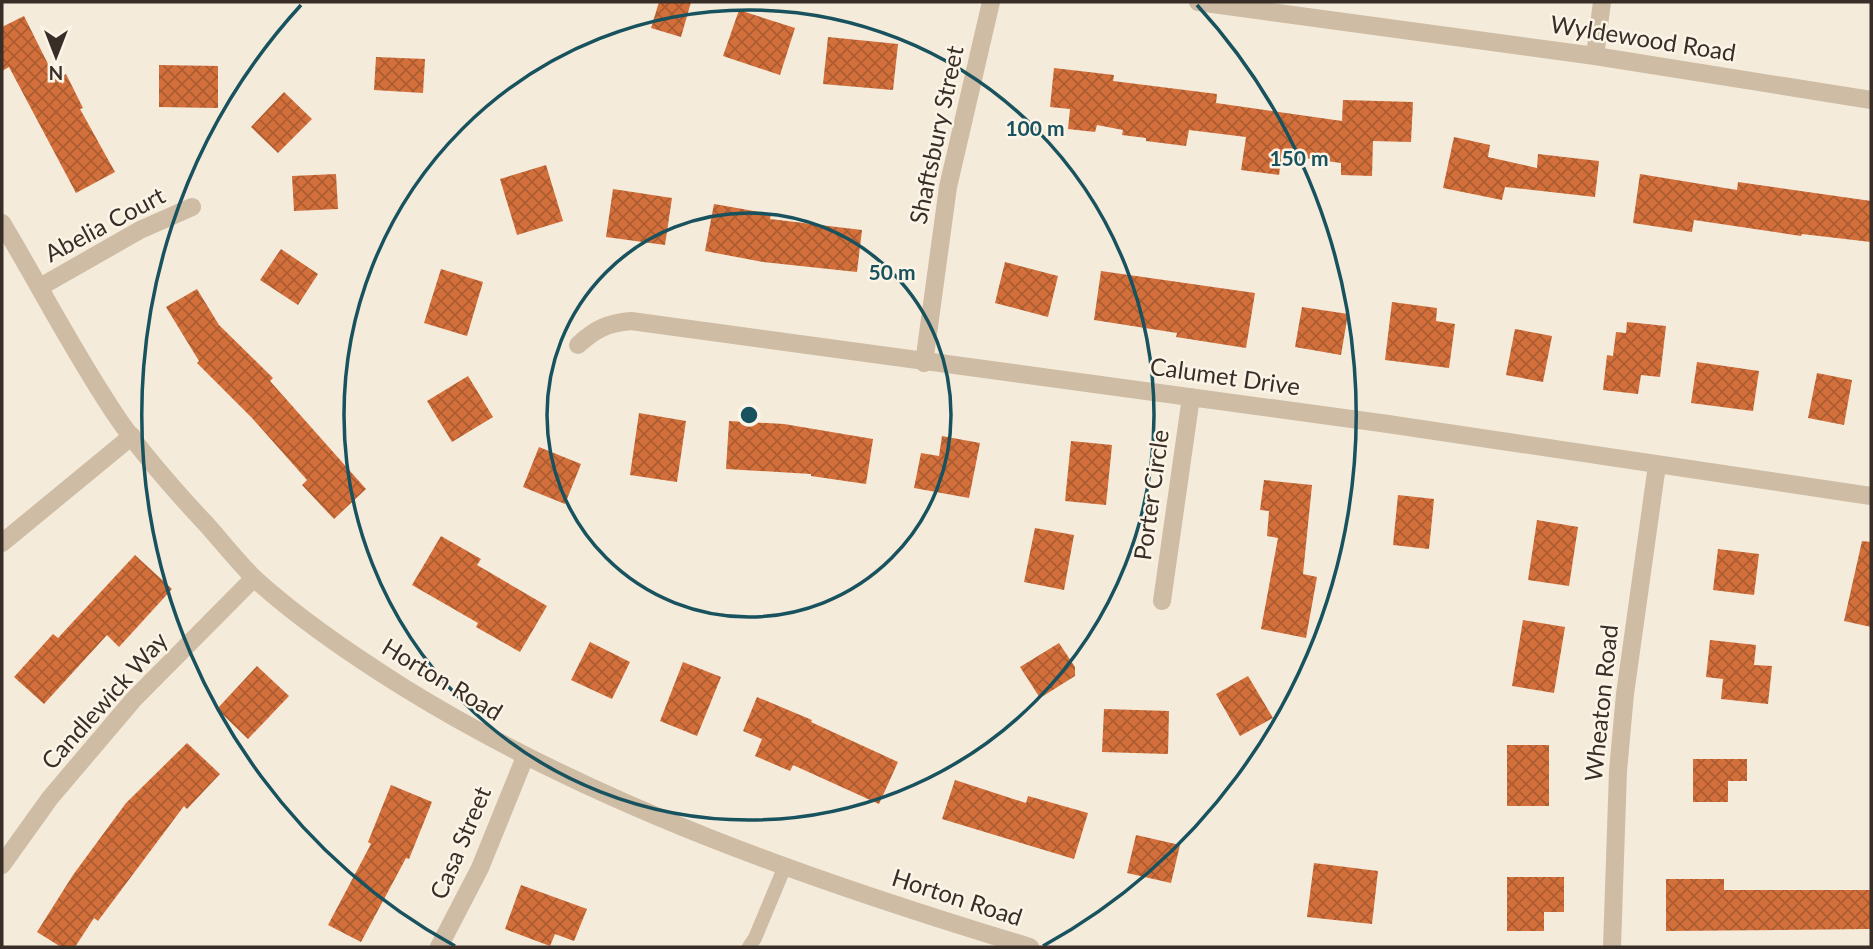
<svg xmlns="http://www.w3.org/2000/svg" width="1873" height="949" font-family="Lato,sans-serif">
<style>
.building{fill:url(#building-cross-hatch)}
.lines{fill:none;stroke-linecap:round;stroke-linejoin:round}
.service{stroke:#cebca4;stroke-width:14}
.minor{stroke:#cebca4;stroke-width:18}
.tertiary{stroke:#cebca4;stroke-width:18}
.ring{fill:none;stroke:#18525e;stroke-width:3.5}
.labels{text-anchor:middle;stroke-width:5;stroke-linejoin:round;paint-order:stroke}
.street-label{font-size:24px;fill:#382e27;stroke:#fbf4e7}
.centre{fill:#18525e;stroke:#fbf4e7;stroke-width:3.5}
.ring-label{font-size:21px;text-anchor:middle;font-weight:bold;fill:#18525e;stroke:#fbf4e7;stroke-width:5;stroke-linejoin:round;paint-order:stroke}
</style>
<defs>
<pattern id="building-cross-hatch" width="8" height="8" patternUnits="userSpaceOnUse" patternTransform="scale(1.75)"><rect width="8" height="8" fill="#d36f3a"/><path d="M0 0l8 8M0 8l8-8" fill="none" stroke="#ac5c31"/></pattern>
</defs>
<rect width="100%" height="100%" fill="#f4ebda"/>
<!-- building -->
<path class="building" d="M 659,2 L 691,2 L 681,37 L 651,28 Z
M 739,10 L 795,28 L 780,75 L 723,56 Z
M 24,16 L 56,80 L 66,74 L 83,108 L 80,109 L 115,172 L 76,193 L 9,67 L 2,71 L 2,27 Z
M 828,37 L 898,44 L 893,90 L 823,84 Z
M 376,57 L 425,59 L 423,93 L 374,90 Z
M 159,65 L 218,66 L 218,108 L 159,107 Z
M 1054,68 L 1114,75 L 1113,81 L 1217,94 L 1216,103 L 1342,121 L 1343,100 L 1413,102 L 1411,142 L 1373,141 L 1372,176 L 1341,175 L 1341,163 L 1282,155 L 1279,175 L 1241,170 L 1246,137 L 1189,130 L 1186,146 L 1146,141 L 1146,138 L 1122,135 L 1123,130 L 1097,125 L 1095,132 L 1068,129 L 1070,109 L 1050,107 Z
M 284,92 L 312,119 L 278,153 L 251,127 Z
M 1454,137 L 1490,145 L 1488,157 L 1537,168 L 1538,154 L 1599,161 L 1595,197 L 1505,187 L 1502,200 L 1443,188 Z
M 546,165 L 563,221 L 517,235 L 500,179 Z
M 336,174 L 338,209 L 294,211 L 292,176 Z
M 1640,174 L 1737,190 L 1738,182 L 1871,201 L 1871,242 L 1802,234 L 1801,236 L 1694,220 L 1692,232 L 1633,223 Z
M 613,189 L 672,198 L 665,245 L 606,237 Z
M 714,204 L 771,214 L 770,219 L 862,230 L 857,272 L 763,262 L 705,251 Z
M 281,249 L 318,274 L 298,305 L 260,280 Z
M 1005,262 L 1058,276 L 1048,317 L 995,303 Z
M 441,269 L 483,282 L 467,336 L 424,323 Z
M 1101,271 L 1255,293 L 1246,348 L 1176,337 L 1177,333 L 1094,320 Z
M 197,289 L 219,325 L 273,378 L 270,381 L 366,489 L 334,519 L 302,485 L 307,480 L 252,418 L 197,363 L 199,361 L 166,307 Z
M 1392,302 L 1437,308 L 1436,321 L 1455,324 L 1449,368 L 1385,360 Z
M 1302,307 L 1348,314 L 1341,355 L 1295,347 Z
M 1627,322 L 1666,326 L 1660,377 L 1641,375 L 1638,394 L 1603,390 L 1607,355 L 1613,356 L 1616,332 L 1626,333 Z
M 1515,329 L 1552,336 L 1543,382 L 1506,375 Z
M 1697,362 L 1759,371 L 1753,411 L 1691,403 Z
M 1817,373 L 1852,380 L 1844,425 L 1808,418 Z
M 468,376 L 493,417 L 452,442 L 427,401 Z
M 639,413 L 686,421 L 677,482 L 630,475 Z
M 729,421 L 784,424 L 873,439 L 866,484 L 811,476 L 811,474 L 726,469 Z
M 942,436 L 980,443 L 969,498 L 914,488 L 921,453 L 939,456 Z
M 1071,441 L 1112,445 L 1106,505 L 1065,501 Z
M 539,447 L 581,464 L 565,504 L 523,487 Z
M 1264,480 L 1312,485 L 1303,574 L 1317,577 L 1306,638 L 1261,629 L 1278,538 L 1267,536 L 1269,511 L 1260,510 Z
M 1398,495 L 1434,499 L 1429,549 L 1393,545 Z
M 1537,520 L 1578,527 L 1569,586 L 1528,580 Z
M 1035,528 L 1074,535 L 1064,590 L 1024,582 Z
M 441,536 L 481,559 L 477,565 L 547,606 L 520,652 L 476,627 L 478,623 L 412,585 Z
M 1862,541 L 1871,542 L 1871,627 L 1844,621 Z
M 1718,549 L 1759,554 L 1754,595 L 1713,590 Z
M 135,555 L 172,589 L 119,647 L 107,635 L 44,704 L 14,677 L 53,634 L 58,638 Z
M 1523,620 L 1565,627 L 1554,693 L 1512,686 Z
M 1710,640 L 1756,645 L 1754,665 L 1772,666 L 1768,704 L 1721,699 L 1723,679 L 1706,677 Z
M 590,642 L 630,662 L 612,699 L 571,680 Z
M 1059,643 L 1075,667 L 1075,676 L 1040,698 L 1020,667 Z
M 683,662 L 721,677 L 697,736 L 660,721 Z
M 257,666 L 289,696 L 248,739 L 217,709 Z
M 1248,676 L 1273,718 L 1240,736 L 1216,694 Z
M 757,697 L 812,720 L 811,722 L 898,762 L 879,804 L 793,765 L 790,771 L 755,756 L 762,739 L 743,731 Z
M 1104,709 L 1169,711 L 1168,754 L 1102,752 Z
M 187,743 L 220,774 L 187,809 L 184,806 L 98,921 L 94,918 L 75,947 L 61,947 L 37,932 L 73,875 L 126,803 Z
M 1507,745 L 1549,745 L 1549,806 L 1507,806 Z
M 1693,759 L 1747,759 L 1747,781 L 1728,781 L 1728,802 L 1693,802 Z
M 955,780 L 1026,803 L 1028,796 L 1088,813 L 1074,859 L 942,819 Z
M 391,785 L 432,802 L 409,859 L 406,858 L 361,942 L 328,925 L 371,844 L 368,842 Z
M 1136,835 L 1180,845 L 1171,883 L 1127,873 Z
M 1314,863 L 1378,871 L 1372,924 L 1307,917 Z
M 1507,877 L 1564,877 L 1564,912 L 1544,912 L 1544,931 L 1507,931 Z
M 1666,879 L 1724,879 L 1724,890 L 1871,890 L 1871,929 L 1666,931 Z
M 521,885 L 587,909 L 574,941 L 555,934 L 550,946 L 505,929 Z"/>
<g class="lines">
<!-- service -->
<path class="service" d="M 749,947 L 755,938 L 785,866"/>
<!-- minor -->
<path class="minor" d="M 1198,2 L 1595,56 L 1871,100
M 1595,56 L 1602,2
M 40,287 L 140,230 L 192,207
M 578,345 C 595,329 608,323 631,321 L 1388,424 L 1871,496
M 924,363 L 948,187 L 991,2
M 2,543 L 132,436
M 1162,601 L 1191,397
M 2,865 L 50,798 L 134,699 L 254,578
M 439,947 L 480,868 L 525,757
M 1612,947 L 1618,771 L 1625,694 L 1657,465"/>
<!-- tertiary -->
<path class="tertiary" d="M 2,223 C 41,288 76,357 119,420 C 145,457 176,492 207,525 C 223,543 238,562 255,579 C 300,620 352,655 403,687 C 595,806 815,882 1030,947"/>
</g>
<!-- distance rings -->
<g class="ring">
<circle cx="749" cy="415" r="202"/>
<circle cx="749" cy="415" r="405"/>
<path d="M455 946A607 607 0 0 1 301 5M1197 5A607 607 0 0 1 1043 946"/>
</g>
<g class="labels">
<!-- street labels -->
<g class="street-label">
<text transform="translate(1643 39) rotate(9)" y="8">Wyldewood Road</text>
<text transform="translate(937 135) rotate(-78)" y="8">Shaftsbury Street</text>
<text transform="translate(105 225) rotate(-28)" y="8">Abelia Court</text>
<text transform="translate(1225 377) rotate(8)" y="8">Calumet Drive</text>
<text transform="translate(1152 495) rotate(-82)" y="8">Porter Circle</text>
<text transform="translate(442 680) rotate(31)" y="8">Horton Road</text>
<text transform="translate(105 701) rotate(-48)" y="8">Candlewick Way</text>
<text transform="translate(1602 703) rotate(-84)" y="8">Wheaton Road</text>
<text transform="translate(461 843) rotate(-67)" y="8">Casa Street</text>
<text transform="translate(957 898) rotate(18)" y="8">Horton Road</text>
</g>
</g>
<circle cx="749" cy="415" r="10" class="centre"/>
<g class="ring-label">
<text x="1035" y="136">100 m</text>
<text x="1299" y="166">150 m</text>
<text x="892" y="280">50 m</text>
</g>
<!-- border -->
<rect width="1873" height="949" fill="none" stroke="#382e27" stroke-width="7"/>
<!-- north arrow -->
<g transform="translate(56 56) rotate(180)" stroke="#fbf4e7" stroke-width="5" paint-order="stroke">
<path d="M0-5L12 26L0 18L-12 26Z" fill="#382e27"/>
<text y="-10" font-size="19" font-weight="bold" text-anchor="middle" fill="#382e27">N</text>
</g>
</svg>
